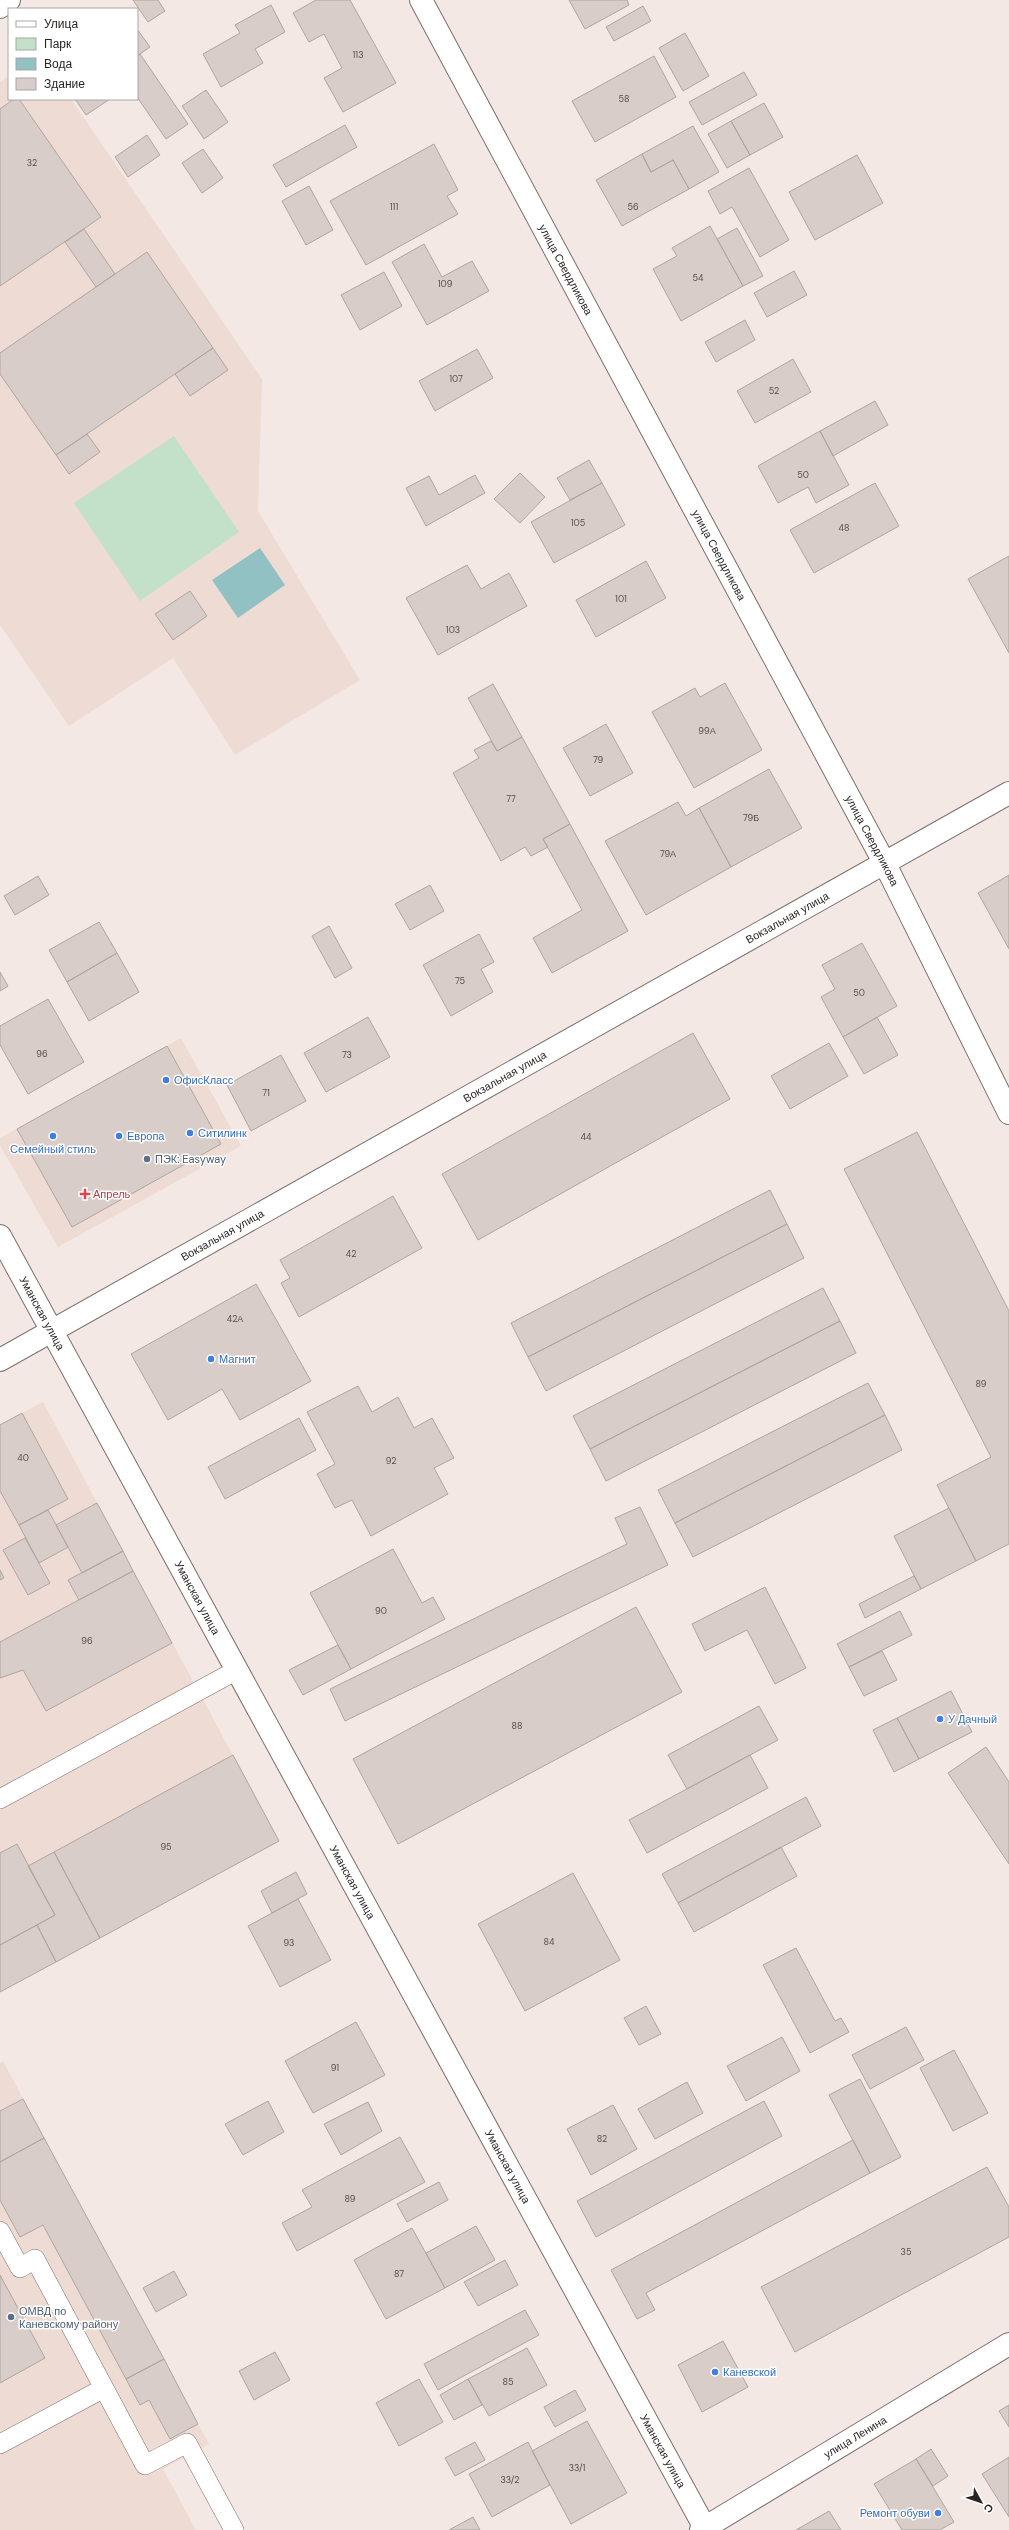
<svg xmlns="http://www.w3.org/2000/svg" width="1009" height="2530" font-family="'DM Sans',sans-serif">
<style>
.built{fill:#eedbd3}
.green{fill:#c3e1c8}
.water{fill:#91c1c3}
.building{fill:#d8cdc8;stroke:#afa5a0}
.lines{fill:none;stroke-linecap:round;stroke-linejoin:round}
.lane-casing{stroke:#7a706c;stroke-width:20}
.street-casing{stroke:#7a706c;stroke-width:24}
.secondary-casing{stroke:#7a706c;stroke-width:24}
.lane{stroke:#fff;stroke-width:19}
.street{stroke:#fff;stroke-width:22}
.secondary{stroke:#fff;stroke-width:22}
.shop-dot{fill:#3f7fe0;stroke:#fff;stroke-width:1.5}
.service-dot{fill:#5c6f8a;stroke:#fff;stroke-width:1.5}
.health-dot{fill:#e0444e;stroke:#fff;stroke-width:1.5}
.labels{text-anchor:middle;stroke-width:3;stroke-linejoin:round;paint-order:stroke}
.number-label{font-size:9px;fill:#544e4c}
.street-label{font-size:11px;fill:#282422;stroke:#fff}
.shop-label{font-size:11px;fill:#366cbe;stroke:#fff;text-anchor:start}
.service-label{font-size:11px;fill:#4e5e75;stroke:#fff;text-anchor:start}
.health-label{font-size:11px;fill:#be3a42;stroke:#fff;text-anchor:start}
</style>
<rect width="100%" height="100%" fill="#f4e8e4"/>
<!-- built -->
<path class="built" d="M 9,76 L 9,99 L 71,99 L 262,379 L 258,511 L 360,680 L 235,755 L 173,658 L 69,726 L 0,625 L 0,82 Z
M 181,1038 L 241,1146 L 58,1247 L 0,1145 L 0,1138 Z
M 43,1402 L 279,1841 L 0,1992 L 0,1425 Z
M 3,2061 L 209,2444 L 163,2469 L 196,2530 L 0,2530 L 0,2063 Z"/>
<!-- green -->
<path class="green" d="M 174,436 L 239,532 L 140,601 L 74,503 Z"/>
<!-- water -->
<path class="water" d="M 260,548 L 285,585 L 238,618 L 212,580 Z"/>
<!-- building -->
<path class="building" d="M 133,0 L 158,0 L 165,11 L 148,22 Z
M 316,0 L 350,0 L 396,83 L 343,112 L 324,78 L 342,68 L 324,34 L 309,42 L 293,13 Z
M 569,0 L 627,0 L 629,5 L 585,29 Z
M 271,5 L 285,32 L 255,49 L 263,63 L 221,87 L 203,54 L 240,33 L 235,25 Z
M 643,6 L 651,21 L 614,41 L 606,27 Z
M 137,29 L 150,47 L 137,56 Z
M 685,33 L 709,76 L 683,91 L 659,48 Z
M 140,54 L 188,124 L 166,139 L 137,97 L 137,56 Z
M 654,56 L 676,97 L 595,142 L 572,101 Z
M 744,72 L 757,95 L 702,125 L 689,102 Z
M 206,90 L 228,122 L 204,139 L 182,106 Z
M 14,99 L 19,99 L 101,217 L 0,286 L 0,109 Z
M 75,99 L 110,99 L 86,115 Z
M 764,103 L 783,137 L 750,155 L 731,121 Z
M 731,121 L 750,155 L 727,168 L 708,134 Z
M 345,125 L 357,147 L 286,187 L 273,165 Z
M 693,126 L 719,172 L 689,189 L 673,160 L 651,172 L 642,154 Z
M 147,135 L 160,155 L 128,177 L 115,157 Z
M 434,144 L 458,190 L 447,196 L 458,214 L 366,265 L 330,201 Z
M 203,149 L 223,178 L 202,193 L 182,163 Z
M 642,154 L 651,172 L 673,160 L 689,189 L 622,226 L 596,180 Z
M 857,155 L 883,203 L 815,240 L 789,192 Z
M 749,168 L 789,240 L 760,257 L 732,207 L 720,214 L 708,191 Z
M 309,186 L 333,230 L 306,245 L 282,201 Z
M 710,226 L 743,286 L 681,321 L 653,269 L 677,256 L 672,248 Z
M 737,228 L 763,276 L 743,286 L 717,239 Z
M 84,229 L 115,274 L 96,287 L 65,242 Z
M 424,244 L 442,277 L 472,261 L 489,291 L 427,325 L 392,262 Z
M 147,252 L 213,348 L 56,455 L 0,374 L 0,353 Z
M 794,271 L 807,295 L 767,317 L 754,293 Z
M 384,272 L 402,306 L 360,330 L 341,295 Z
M 745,320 L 755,340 L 716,362 L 705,342 Z
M 213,348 L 228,370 L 190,396 L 175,374 Z
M 477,349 L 493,378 L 435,411 L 419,381 Z
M 793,359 L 811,392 L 755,423 L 737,391 Z
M 875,401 L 888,425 L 833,456 L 820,431 Z
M 820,431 L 849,485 L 816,503 L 808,487 L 778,503 L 758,466 Z
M 87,434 L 100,452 L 69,474 L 56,455 Z
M 589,460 L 602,483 L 570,500 L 557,478 Z
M 520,473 L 545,497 L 520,523 L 494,499 Z
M 475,475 L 485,493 L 426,526 L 406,488 L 429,476 L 439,495 Z
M 602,483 L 625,525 L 554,563 L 531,522 Z
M 875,483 L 899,526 L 814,573 L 790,530 Z
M 1009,556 L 1009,653 L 968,579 Z
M 646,561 L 666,598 L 596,637 L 576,600 Z
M 467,565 L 481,589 L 509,573 L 527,606 L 438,655 L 406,598 Z
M 190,591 L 207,616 L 173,640 L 155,614 Z
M 725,683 L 762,750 L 694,788 L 652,712 L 695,688 L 700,697 Z
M 493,684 L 522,737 L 497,751 L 468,698 Z
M 606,724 L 633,773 L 590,796 L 563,748 Z
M 522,737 L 570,824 L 543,839 L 548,847 L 531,856 L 525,847 L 501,861 L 453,773 L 479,758 L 474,750 L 491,741 L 497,751 Z
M 769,769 L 802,828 L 731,867 L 699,808 Z
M 678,802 L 686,816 L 699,808 L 731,867 L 646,915 L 605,841 Z
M 570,824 L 628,931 L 552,973 L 533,938 L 582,910 L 543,839 Z
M 1009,875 L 1009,949 L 978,893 Z
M 38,876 L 49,895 L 15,915 L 4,896 Z
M 430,885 L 444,911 L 410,930 L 395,904 Z
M 99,922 L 117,953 L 67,982 L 49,950 Z
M 329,926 L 352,968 L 335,978 L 312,936 Z
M 479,934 L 494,962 L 481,969 L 493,992 L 451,1016 L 423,965 Z
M 862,943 L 897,1006 L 843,1037 L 821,997 L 835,989 L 822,965 Z
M 117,953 L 139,992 L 89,1021 L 67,982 Z
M 0,972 L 8,986 L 0,991 Z
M 48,999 L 84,1062 L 28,1094 L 0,1045 L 0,1026 Z
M 368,1017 L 390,1057 L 326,1092 L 304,1053 Z
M 877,1017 L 898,1055 L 864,1074 L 843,1037 Z
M 693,1033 L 730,1099 L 478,1240 L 442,1174 Z
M 829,1043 L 848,1076 L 790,1109 L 771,1076 Z
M 167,1046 L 221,1144 L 72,1227 L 17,1129 Z
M 281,1055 L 306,1101 L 251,1131 L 227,1085 Z
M 917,1132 L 1009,1311 L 1009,1544 L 976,1561 L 937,1485 L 991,1457 L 844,1169 Z
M 770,1190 L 787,1224 L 528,1357 L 511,1323 Z
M 393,1196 L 422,1248 L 299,1317 L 281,1283 L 290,1278 L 280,1260 Z
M 787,1224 L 804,1258 L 546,1391 L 528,1357 Z
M 256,1284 L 311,1381 L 240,1420 L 222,1389 L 168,1420 L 131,1354 Z
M 823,1288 L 840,1321 L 590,1449 L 573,1416 Z
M 840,1321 L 856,1353 L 606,1481 L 590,1449 Z
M 868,1383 L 885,1415 L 675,1523 L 658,1490 Z
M 358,1386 L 372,1412 L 398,1397 L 414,1428 L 432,1418 L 454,1458 L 434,1468 L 448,1494 L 371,1536 L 352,1500 L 335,1508 L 317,1474 L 335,1464 L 307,1412 Z
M 22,1413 L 68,1499 L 19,1525 L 0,1491 L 0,1425 Z
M 885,1415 L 902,1450 L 693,1557 L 675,1523 Z
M 299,1418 L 316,1450 L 225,1499 L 208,1467 Z
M 97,1503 L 123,1551 L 82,1573 L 56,1525 Z
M 640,1507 L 668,1565 L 345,1721 L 330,1689 L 627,1544 L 615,1518 Z
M 949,1508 L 976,1561 L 921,1589 L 894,1536 Z
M 48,1510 L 68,1547 L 39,1563 L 19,1525 Z
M 25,1538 L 50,1583 L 28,1595 L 3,1550 Z
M 393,1549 L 422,1603 L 433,1597 L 445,1619 L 351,1669 L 310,1593 Z
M 123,1551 L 133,1571 L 79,1600 L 68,1580 Z
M 0,1570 L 4,1578 L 0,1580 Z
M 133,1571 L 172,1643 L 46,1711 L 23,1670 L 0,1678 L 0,1642 Z
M 914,1576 L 921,1589 L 865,1618 L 859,1604 Z
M 765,1587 L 806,1668 L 775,1684 L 747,1630 L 705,1651 L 692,1624 Z
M 636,1607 L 682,1692 L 398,1844 L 353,1759 Z
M 900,1611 L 912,1635 L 849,1667 L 837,1644 Z
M 338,1645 L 351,1669 L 303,1695 L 289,1670 Z
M 882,1651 L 897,1680 L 864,1696 L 849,1667 Z
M 951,1691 L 972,1732 L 919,1759 L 897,1718 Z
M 759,1706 L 778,1740 L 687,1789 L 668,1755 Z
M 897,1718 L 919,1759 L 894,1772 L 873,1730 Z
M 986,1747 L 1009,1782 L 1009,1864 L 948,1773 Z
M 233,1755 L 279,1841 L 100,1938 L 54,1852 Z
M 750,1755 L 768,1788 L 647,1853 L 629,1820 Z
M 806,1797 L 821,1826 L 678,1903 L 662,1874 Z
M 17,1844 L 55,1915 L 0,1945 L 0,1853 Z
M 781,1847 L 797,1876 L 694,1932 L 678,1903 Z
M 54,1852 L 100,1938 L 56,1962 L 37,1925 L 55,1915 L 28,1866 Z
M 296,1872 L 307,1894 L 272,1913 L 261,1891 Z
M 573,1873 L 620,1960 L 525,2011 L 478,1924 Z
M 298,1899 L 331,1960 L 280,1987 L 248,1926 Z
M 37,1925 L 56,1962 L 0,1992 L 0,1945 Z
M 796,1948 L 835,2021 L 841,2018 L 849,2032 L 810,2053 L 763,1965 Z
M 646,2006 L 661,2034 L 639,2045 L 624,2018 Z
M 356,2022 L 385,2075 L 313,2113 L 285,2061 Z
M 906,2027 L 924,2060 L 870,2089 L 852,2055 Z
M 782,2037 L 800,2071 L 746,2101 L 727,2066 Z
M 954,2050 L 988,2113 L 953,2131 L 920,2068 Z
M 860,2079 L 901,2157 L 870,2173 L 829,2095 Z
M 687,2082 L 703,2113 L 655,2139 L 638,2109 Z
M 23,2099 L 44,2138 L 0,2162 L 0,2111 Z
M 268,2101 L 284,2132 L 243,2155 L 225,2124 Z
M 764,2101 L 782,2136 L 596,2237 L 577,2201 Z
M 368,2102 L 382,2131 L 341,2155 L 324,2124 Z
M 613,2105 L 637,2149 L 591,2175 L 567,2129 Z
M 400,2137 L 425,2182 L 297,2251 L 282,2223 L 312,2207 L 302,2190 Z
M 44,2138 L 164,2359 L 126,2379 L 43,2225 L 20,2237 L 0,2200 L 0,2162 Z
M 853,2140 L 870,2173 L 646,2293 L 655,2310 L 637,2319 L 611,2270 Z
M 987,2167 L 1009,2207 L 1009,2237 L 795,2352 L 761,2287 Z
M 439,2182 L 448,2200 L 407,2222 L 397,2204 Z
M 476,2226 L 495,2260 L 445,2288 L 426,2253 Z
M 412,2228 L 445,2288 L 386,2319 L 354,2260 Z
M 505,2260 L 518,2285 L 478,2306 L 464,2282 Z
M 174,2271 L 187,2295 L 156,2312 L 143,2288 Z
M 0,2275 L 45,2358 L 0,2383 Z
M 525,2310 L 539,2335 L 438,2390 L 424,2364 Z
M 723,2341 L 748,2387 L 702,2412 L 678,2365 Z
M 527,2348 L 547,2385 L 489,2416 L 468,2379 Z
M 275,2352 L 290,2380 L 254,2400 L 239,2371 Z
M 164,2359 L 198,2424 L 170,2439 L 149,2400 L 140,2405 L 126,2379 Z
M 419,2379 L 443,2422 L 399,2446 L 376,2403 Z
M 468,2379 L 482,2405 L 454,2420 L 440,2395 Z
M 575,2390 L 586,2410 L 555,2427 L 544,2407 Z
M 1009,2405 L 1009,2427 L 999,2411 Z
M 587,2421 L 627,2493 L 571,2524 L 532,2451 Z
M 475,2442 L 485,2460 L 455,2476 L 445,2458 Z
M 528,2442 L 550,2485 L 492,2517 L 469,2474 Z
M 931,2449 L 948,2476 L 933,2486 L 916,2459 Z
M 1009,2457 L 1009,2517 L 982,2474 Z
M 916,2459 L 954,2522 L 940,2530 L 902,2530 L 874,2484 Z
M 829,2511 L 841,2530 L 796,2530 Z
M 473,2517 L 480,2530 L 449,2530 Z"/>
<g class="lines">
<defs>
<path id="lane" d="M 0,1799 L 237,1670
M 0,2231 L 20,2268 L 35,2259 L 145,2465 L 187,2443 L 234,2530
M 0,2444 L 104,2388"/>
<g id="street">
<path id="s1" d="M 421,0 L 885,864 L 1009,1113"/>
<path id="s2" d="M 0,1236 L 705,2528"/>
<path id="s3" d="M 0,1360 L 1009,793"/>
</g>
<g id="secondary">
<path d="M 0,7 L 9,0"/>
<path id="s4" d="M 701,2530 L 1009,2344"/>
</g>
</defs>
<!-- lane casing -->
<use href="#lane" class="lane-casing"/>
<!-- street casing -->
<use href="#street" class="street-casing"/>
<!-- secondary casing -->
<use href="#secondary" class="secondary-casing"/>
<!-- lane -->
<use href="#lane" class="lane"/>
<!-- street -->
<use href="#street" class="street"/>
<!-- secondary -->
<use href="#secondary" class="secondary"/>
</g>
<!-- markers -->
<g class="shop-dot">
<circle cx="166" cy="1080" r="4"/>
<circle cx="190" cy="1133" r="4"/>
<circle cx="53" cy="1136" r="4"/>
<circle cx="119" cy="1136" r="4"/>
<circle cx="211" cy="1359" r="4"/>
<circle cx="940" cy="1719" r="4"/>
<circle cx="715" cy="2372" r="4"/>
<circle cx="938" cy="2513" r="4"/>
</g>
<g class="service-dot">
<circle cx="147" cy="1159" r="4"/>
<circle cx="11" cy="2317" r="4"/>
</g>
<path class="health-dot" d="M83 1188h4v4h4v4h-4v4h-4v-4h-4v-4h4z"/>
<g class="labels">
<!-- number labels -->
<g class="number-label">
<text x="358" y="58">113</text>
<text x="624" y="102">58</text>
<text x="32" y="166">32</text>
<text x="394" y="210">111</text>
<text x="633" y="210">56</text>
<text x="698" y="281">54</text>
<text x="445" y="287">109</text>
<text x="456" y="382">107</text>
<text x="774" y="394">52</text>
<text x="803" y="478">50</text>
<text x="578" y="526">105</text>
<text x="844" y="531">48</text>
<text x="621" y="602">101</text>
<text x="453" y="633">103</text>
<text x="707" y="734">99А</text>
<text x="598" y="763">79</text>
<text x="511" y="802">77</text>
<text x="751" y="821">79Б</text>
<text x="668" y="857">79А</text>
<text x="460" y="984">75</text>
<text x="859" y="996">50</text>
<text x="42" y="1057">96</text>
<text x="347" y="1058">73</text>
<text x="266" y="1096">71</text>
<text x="586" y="1140">44</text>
<text x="351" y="1257">42</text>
<text x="235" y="1322">42А</text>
<text x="981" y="1387">89</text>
<text x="23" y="1461">40</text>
<text x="391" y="1464">92</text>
<text x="381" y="1614">90</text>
<text x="87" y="1644">96</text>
<text x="517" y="1729">88</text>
<text x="166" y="1850">95</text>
<text x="549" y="1945">84</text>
<text x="289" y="1946">93</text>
<text x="335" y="2071">91</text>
<text x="602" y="2142">82</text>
<text x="350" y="2202">89</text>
<text x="906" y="2255">35</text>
<text x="399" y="2277">87</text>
<text x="508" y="2385">85</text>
<text x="577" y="2471">33/1</text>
<text x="510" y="2483">33/2</text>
</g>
<!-- street labels -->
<g class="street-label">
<text dy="4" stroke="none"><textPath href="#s1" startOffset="306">улица Свердликова</textPath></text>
<text dy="4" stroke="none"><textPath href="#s1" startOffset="630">улица Свердликова</textPath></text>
<text dy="4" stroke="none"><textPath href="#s1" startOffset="954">улица Свердликова</textPath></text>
<text dy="4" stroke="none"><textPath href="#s3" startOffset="903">Вокзальная улица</textPath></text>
<text dy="4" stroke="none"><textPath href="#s3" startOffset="579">Вокзальная улица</textPath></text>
<text dy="4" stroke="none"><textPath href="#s3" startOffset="255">Вокзальная улица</textPath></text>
<text dy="4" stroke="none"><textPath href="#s2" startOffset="88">Уманская улица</textPath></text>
<text dy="4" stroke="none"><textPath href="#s2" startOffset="412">Уманская улица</textPath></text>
<text dy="4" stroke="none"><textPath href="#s2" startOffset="736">Уманская улица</textPath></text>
<text dy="4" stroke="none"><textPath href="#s2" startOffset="1060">Уманская улица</textPath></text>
<text dy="4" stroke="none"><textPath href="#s4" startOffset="180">улица Ленина</textPath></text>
<text dy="4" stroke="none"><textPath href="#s2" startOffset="1384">Уманская улица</textPath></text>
</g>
<!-- shop labels -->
<g class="shop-label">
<text x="174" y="1084">ОфисКласс</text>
<text x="198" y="1137">Ситилинк</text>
<text x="127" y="1140">Европа</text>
<text x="53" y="1153" text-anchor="middle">Семейный стиль</text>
<text x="219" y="1363">Магнит</text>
<text x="948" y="1723">У Дачный</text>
<text x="723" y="2376">Каневской</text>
<text x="930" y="2517" text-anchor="end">Ремонт обуви</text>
</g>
<!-- service labels -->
<g class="service-label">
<text x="155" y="1163">ПЭК: Easyway</text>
<text x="19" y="2315">ОМВД по<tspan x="19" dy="13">Каневскому району</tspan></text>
</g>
<!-- health labels -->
<g class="health-label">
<text x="93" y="1198">Апрель</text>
</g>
</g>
<!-- legend -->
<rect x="8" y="8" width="130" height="92" fill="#ffffff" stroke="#a9a7a7"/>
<rect x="16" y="21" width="20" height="6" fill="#ffffff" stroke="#a9a7a7"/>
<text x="44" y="28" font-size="12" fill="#282422">Улица</text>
<rect x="16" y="38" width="20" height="12" fill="#c3e1c8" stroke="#a9a7a7"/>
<text x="44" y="48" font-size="12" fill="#282422">Парк</text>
<rect x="16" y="58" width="20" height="12" fill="#91c1c3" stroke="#a9a7a7"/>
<text x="44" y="68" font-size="12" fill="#282422">Вода</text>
<rect x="16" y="78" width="20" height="12" fill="#d8cdc8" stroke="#a9a7a7"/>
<text x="44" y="88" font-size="12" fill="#282422">Здание</text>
<!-- north arrow -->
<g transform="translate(981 2502) rotate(130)" stroke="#ffffff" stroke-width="3" paint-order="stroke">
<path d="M0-3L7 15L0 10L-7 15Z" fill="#282422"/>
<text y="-6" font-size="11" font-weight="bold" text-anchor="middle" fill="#282422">С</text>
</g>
</svg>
